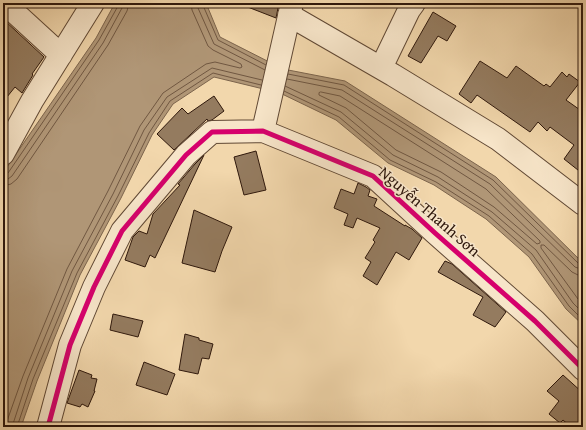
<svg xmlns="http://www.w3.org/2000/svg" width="586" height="430" font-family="'Gentium Book Plus',serif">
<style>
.water{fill:#b09676;stroke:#7c644c}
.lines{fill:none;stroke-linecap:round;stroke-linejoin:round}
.shore{stroke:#705741;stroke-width:1}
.building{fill:#947b5f;stroke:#2f180c}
.minor-casing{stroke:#604834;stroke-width:24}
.minor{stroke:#f7e5c9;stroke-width:22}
.cycleway-casing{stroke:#f7e5c9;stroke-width:8}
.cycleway{stroke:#d6006c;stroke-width:5}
.labels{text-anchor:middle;stroke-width:3;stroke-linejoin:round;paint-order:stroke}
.street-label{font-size:16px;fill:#2f180c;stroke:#f7e5c9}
</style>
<rect width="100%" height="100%" fill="#f2d7ac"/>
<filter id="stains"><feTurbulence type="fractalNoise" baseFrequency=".005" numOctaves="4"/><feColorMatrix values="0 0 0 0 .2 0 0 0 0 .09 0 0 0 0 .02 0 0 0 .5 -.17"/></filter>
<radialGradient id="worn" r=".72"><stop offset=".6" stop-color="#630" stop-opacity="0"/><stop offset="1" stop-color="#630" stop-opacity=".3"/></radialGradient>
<!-- water -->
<path class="water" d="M 115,3 L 206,3 L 220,37 L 283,69 L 345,81 L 496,177 L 583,263 L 583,325 L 566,309 L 529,257 L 486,219 L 434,185 L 388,163 L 336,120 L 280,93 L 214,77 L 173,104 L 152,135 L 121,198 L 80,275 L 37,381 L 21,427 L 3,427 L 3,173 L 96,38 Z"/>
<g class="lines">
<!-- shore -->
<path class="shore" d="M 197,3 L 198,8 L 214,44 L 265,70
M 202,3 L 218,40 L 266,65
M 288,74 L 344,85 L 493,180 L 578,263 L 583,265
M 287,79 L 342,90 L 490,184 L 575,267 L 583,270
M 285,86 L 341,112 L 393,155 L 438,177 L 492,212 L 536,250 L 573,303 L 583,313
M 284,91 L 339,117 L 390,160 L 436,182 L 489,216 L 532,254 L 569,306 L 583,320
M 321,92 L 340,96 L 486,189 L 540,241 L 540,243 L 537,244 L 494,207 L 441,172 L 396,150 L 346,108 L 319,95 L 319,93 Z
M 3,175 L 8,173 L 99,40 L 118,6 L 118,3
M 3,180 L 8,179 L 12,176 L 103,43 L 122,8 L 123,3
M 3,186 L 11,184 L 17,179 L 108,45 L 127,11 L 129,3
M 583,276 L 578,275 L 572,272 L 544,245 L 541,245 L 541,248 L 578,299 L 583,304
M 6,427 L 7,421 L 23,376 L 67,269 L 108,191 L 140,126 L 163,93 L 206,64 L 215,62 L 240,68 L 242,67 L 241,64 L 213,50 L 208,46 L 192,10 L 191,3
M 12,427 L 28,378 L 72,271 L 113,194 L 144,130 L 167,97 L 212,68 L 262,80
M 17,427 L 33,379 L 77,273 L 118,196 L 149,133 L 170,101 L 213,73 L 261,85"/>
</g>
<!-- building -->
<path class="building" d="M 240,3 L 279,3 L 276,18 L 240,4 Z
M 433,12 L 456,26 L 447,41 L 438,36 L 421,63 L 408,56 Z
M 3,19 L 44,57 L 32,74 L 33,75 L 22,93 L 15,87 L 3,102 Z
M 480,61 L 507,78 L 516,66 L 544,86 L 546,84 L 550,87 L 562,72 L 567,77 L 569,74 L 580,82 L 566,100 L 583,112 L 583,174 L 564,159 L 574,145 L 550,127 L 547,131 L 538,122 L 530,132 L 477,95 L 471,103 L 459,94 Z
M 214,96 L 224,111 L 212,120 L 208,121 L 207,119 L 174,150 L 157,134 L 182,108 L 188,114 Z
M 256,151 L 266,190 L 244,195 L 234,157 Z
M 204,155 L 155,258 L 150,255 L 145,267 L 125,260 L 133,237 L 139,231 L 147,234 L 153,214 L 180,185 L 178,184 L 195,164 Z
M 358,183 L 366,187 L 370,190 L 368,196 L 377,199 L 374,206 L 405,226 L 405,225 L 412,229 L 422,238 L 409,260 L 396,252 L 377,285 L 363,276 L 371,262 L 365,258 L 375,242 L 373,240 L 380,228 L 357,218 L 353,228 L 344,225 L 348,214 L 334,208 L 341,189 L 354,194 Z
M 194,210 L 232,227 L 222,251 L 215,272 L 182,263 Z
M 445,261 L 452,264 L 506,312 L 495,327 L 473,315 L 483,297 L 438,272 Z
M 113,314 L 143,321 L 138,337 L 110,330 Z
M 185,334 L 199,338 L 199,340 L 213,344 L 209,359 L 202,358 L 198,374 L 179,370 Z
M 144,362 L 175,374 L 167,395 L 136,385 Z
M 79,370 L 92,375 L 91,378 L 97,379 L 94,391 L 95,391 L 88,407 L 82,404 L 80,407 L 67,403 Z
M 563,375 L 583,393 L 583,427 L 571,427 L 563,420 L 560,423 L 549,414 L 559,401 L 547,391 Z"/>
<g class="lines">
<defs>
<path id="minor" d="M 6,3 L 13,11 L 61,55
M 289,15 L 393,75 L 498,139 L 583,204
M 381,68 L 409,10 L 414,3
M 263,131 L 292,3
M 3,154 L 32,101 L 93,3
M 48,427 L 70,345 L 94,287 L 122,231 L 186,155 L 212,132 L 263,131 L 373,176 L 435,233 L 535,321 L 583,369"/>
</defs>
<!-- minor casing -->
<use href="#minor" class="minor-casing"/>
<!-- minor -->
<use href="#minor" class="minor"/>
<defs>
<path id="cycleway" d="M 48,427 L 70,345 L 94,287 L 122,231 L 186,155 L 212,132 L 263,131 L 373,176 L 435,233 L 535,321 L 583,369"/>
</defs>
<!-- cycleway casing -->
<use href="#cycleway" class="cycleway-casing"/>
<!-- cycleway -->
<use href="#cycleway" class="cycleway"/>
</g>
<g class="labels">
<!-- street labels -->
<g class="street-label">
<text transform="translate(430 211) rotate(41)" y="6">Nguyễn Thanh Sơn</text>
</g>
</g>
<!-- margin -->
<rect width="586" height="430" fill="none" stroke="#f2d7ac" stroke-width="16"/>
<rect x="4" y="4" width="578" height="422" fill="none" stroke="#2f180c" stroke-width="2"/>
<rect x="8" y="8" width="570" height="414" fill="none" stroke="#2f180c"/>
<rect width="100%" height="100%" filter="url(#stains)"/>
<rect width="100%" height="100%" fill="url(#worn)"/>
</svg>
